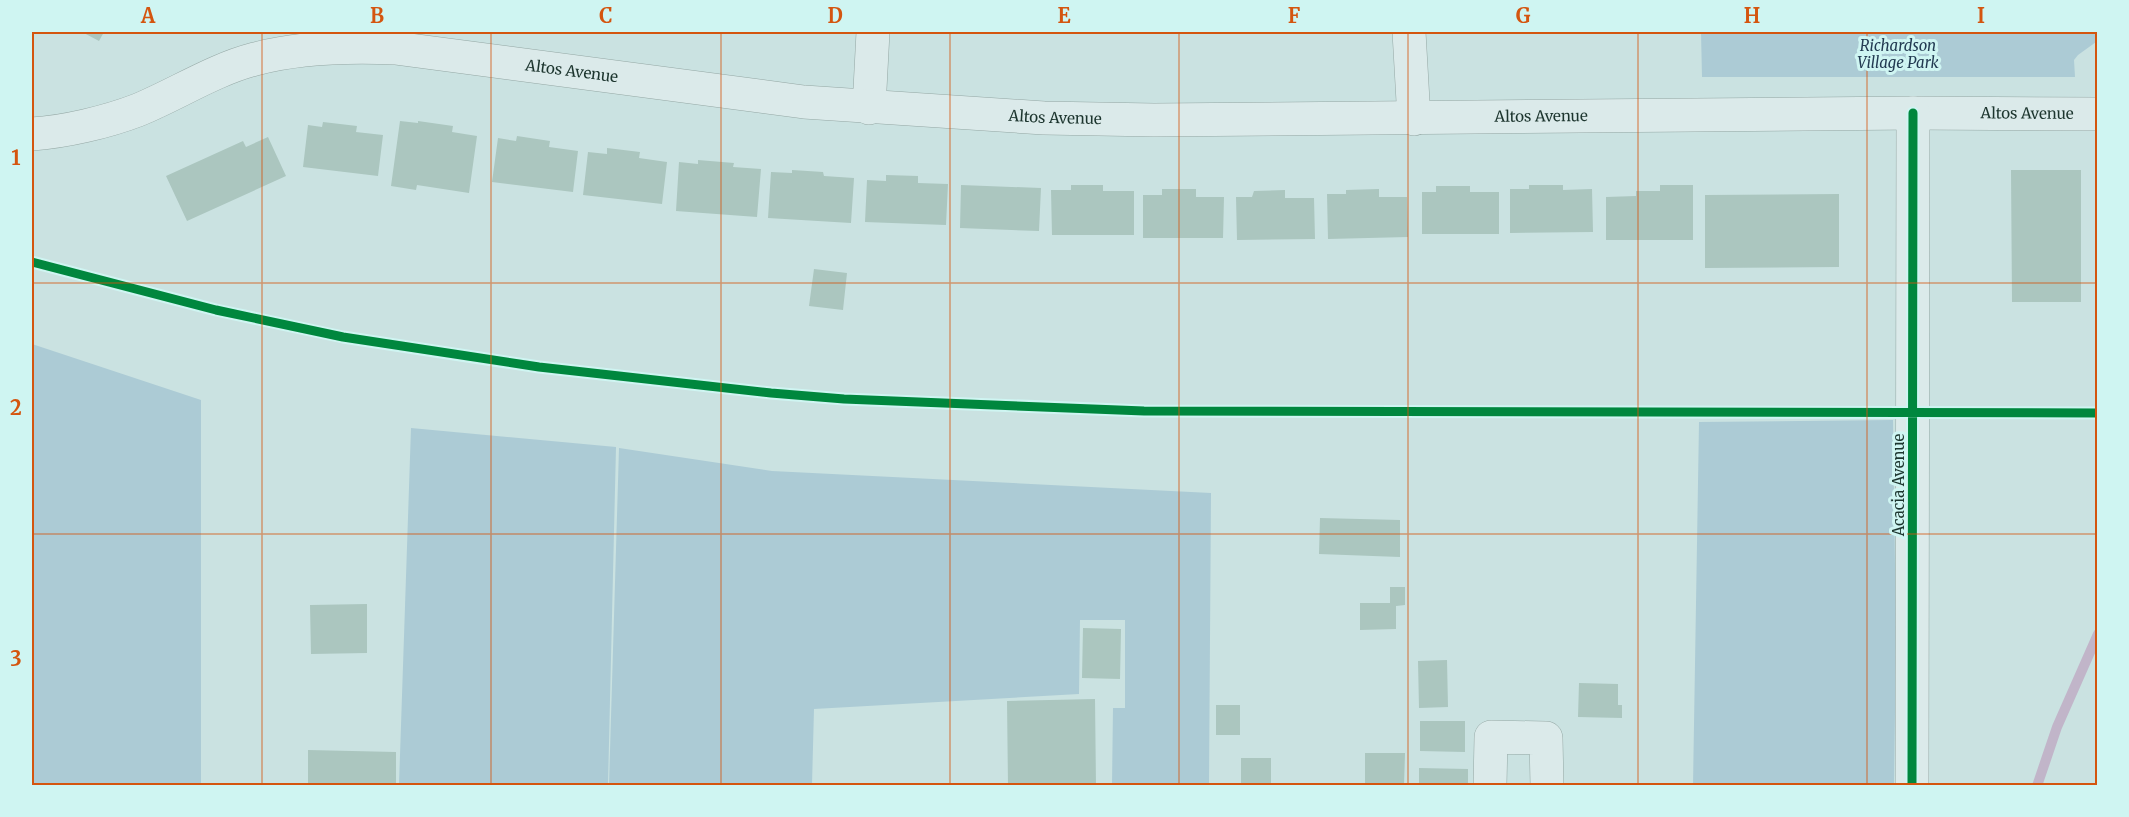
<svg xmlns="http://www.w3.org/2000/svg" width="2129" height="817" font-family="Merriweather,serif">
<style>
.green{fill:#accbd5}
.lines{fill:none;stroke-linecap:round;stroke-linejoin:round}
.stream{stroke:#c1b5c9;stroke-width:10}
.building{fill:#abc6bf}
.minor-casing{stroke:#94a7a4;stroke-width:34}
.minor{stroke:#dbeaea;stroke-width:33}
.cycleway-casing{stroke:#cff5f2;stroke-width:13}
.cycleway{stroke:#00873e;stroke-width:9}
.grid{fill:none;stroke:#d4550f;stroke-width:1.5;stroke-opacity:0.55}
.labels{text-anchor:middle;stroke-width:6;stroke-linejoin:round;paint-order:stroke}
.park-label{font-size:15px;font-style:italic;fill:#233b52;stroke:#cff5f2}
.street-label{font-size:15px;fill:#1c352e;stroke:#cff5f2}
.neatline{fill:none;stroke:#d4550f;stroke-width:2}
.grid-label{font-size:20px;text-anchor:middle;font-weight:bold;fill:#d4550f}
</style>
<rect width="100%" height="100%" fill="#cae2e1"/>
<!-- green -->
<path class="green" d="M 1701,32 L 2096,32 L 2096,42 L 2078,55 L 2074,60 L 2075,77 L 1702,77 Z
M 32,344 L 201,400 L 201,785 L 32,785 Z
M 1893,420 L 1896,639 L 1894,785 L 1693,786 L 1699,422 Z
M 411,428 L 616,447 L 608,785 L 399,785 Z
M 619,448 L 772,471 L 1211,493 L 1209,785 L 1112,785 L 1113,708 L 1125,708 L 1125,620 L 1080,620 L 1079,694 L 814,709 L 812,785 L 609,785 Z"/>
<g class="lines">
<!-- stream -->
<path class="stream" d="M 2037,786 L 2057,727 L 2098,634"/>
</g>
<!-- building -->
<path class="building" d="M 82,32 L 104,32 L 99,41 Z
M 1239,32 L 1289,32 L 1289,34 L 1239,34 Z
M 400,121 L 418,123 L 418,121 L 453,126 L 452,132 L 477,136 L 469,193 L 417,185 L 416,190 L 391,186 Z
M 323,122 L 357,126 L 356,132 L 383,135 L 378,176 L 303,167 L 308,125 L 322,127 Z
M 517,136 L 550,141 L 549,147 L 578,151 L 573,192 L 492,182 L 498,138 L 516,141 Z
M 268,137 L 286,176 L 187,221 L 166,176 L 243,141 L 246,147 Z
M 607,148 L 640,152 L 639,158 L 667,162 L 662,204 L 583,195 L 588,152 L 607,154 Z
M 698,160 L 734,163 L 733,167 L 761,169 L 757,217 L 676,211 L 679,162 L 698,164 Z
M 792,170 L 823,172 L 824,176 L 854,178 L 851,223 L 768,218 L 771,172 L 792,173 Z
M 2011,170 L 2081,170 L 2081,302 L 2012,302 Z
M 886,175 L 918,176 L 918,183 L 948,184 L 946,225 L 865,222 L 867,180 L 886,181 Z
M 961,185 L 1041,188 L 1039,231 L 960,228 Z
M 1071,185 L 1103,185 L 1103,191 L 1134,191 L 1134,235 L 1052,235 L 1051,190 L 1071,190 Z
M 1529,185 L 1563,185 L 1563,190 L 1592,189 L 1593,232 L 1510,233 L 1510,189 L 1529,189 Z
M 1660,185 L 1693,185 L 1693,240 L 1606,240 L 1606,197 L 1636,196 L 1636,191 L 1660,191 Z
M 1436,186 L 1470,186 L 1470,192 L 1499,192 L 1499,234 L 1422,234 L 1422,192 L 1436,192 Z
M 1162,189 L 1196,189 L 1196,197 L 1224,197 L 1223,238 L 1143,238 L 1143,195 L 1162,195 Z
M 1379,189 L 1379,197 L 1407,197 L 1408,237 L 1328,239 L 1327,194 L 1346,194 L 1346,190 Z
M 1285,190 L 1285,198 L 1314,198 L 1315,239 L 1237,240 L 1236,197 L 1252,197 L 1254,191 Z
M 1839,194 L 1839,267 L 1705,268 L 1705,195 Z
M 814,269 L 847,273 L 843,310 L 809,306 Z
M 1320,518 L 1400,520 L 1400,557 L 1319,554 Z
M 1390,587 L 1405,587 L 1405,605 L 1396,606 L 1396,629 L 1360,630 L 1360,603 L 1390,603 Z
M 367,604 L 367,653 L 311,654 L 310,605 Z
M 1083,628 L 1121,629 L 1120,679 L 1082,678 Z
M 1447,660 L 1448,707 L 1419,708 L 1418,661 Z
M 1579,683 L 1618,684 L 1618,705 L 1622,705 L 1622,718 L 1578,717 Z
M 1095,699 L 1096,786 L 1008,786 L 1007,701 Z
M 1216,705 L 1240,705 L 1240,735 L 1216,735 Z
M 1420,721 L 1465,721 L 1465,752 L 1420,751 Z
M 308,750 L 396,752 L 396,786 L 308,786 Z
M 1365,753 L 1405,753 L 1404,786 L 1365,786 Z
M 1241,758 L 1271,758 L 1271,786 L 1241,786 Z
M 1419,768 L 1468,769 L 1468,786 L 1419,786 Z"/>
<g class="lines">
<defs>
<g id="minor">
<path d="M 1409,32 L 1414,119"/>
<path d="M 869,108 L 873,32"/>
<path id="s1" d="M 32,134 C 64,132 107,122 138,110 C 177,94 213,70 255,59 C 300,47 349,46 395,48 L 804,102 L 1044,118 L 1154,120 L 1913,113 L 2098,114"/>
<path d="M 1490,786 L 1491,737 L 1546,738 L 1547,786"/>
<path d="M 1912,786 L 1913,113"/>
</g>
</defs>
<!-- minor casing -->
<use href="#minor" class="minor-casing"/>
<!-- minor -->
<use href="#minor" class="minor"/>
<defs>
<path id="cycleway" d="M 32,262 L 216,310 L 343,337 L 539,367 L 771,393 L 844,399 L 1144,411 L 2098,413
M 1912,786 L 1913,113"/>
</defs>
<!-- cycleway casing -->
<use href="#cycleway" class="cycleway-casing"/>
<!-- cycleway -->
<use href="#cycleway" class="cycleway"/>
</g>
<!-- grid -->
<path class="grid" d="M 262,32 L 262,786M 491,32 L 491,786M 721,32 L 721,786M 950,32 L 950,786M 1179,32 L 1179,786M 1408,32 L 1408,786M 1638,32 L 1638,786M 1867,32 L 1867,786M 32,283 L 2098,283M 32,534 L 2098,534"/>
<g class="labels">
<!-- park labels -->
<g class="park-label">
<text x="1898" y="51">Richardson<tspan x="1898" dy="17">Village Park</tspan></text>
</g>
<!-- street labels -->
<g class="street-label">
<text dy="5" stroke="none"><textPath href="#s1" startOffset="556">Altos Avenue</textPath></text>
<text dy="5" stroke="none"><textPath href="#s1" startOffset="2014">Altos Avenue</textPath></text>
<text dy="5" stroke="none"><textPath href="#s1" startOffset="1042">Altos Avenue</textPath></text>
<text dy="5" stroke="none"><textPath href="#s1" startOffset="1528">Altos Avenue</textPath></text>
<text transform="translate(1899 485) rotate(-90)" y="5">Acacia Avenue</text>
</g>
</g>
<!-- border -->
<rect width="2129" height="817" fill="none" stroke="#cff5f2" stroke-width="66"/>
<rect x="33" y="33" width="2063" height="751" class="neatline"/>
<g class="grid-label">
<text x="148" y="23">A</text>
<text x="377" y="23">B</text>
<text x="606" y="23">C</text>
<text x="835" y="23">D</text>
<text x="1064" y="23">E</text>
<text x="1294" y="23">F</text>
<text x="1523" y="23">G</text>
<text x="1752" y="23">H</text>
<text x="1981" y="23">I</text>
<text x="16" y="165">1</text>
<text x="16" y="415">2</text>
<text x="16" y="666">3</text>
</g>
</svg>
